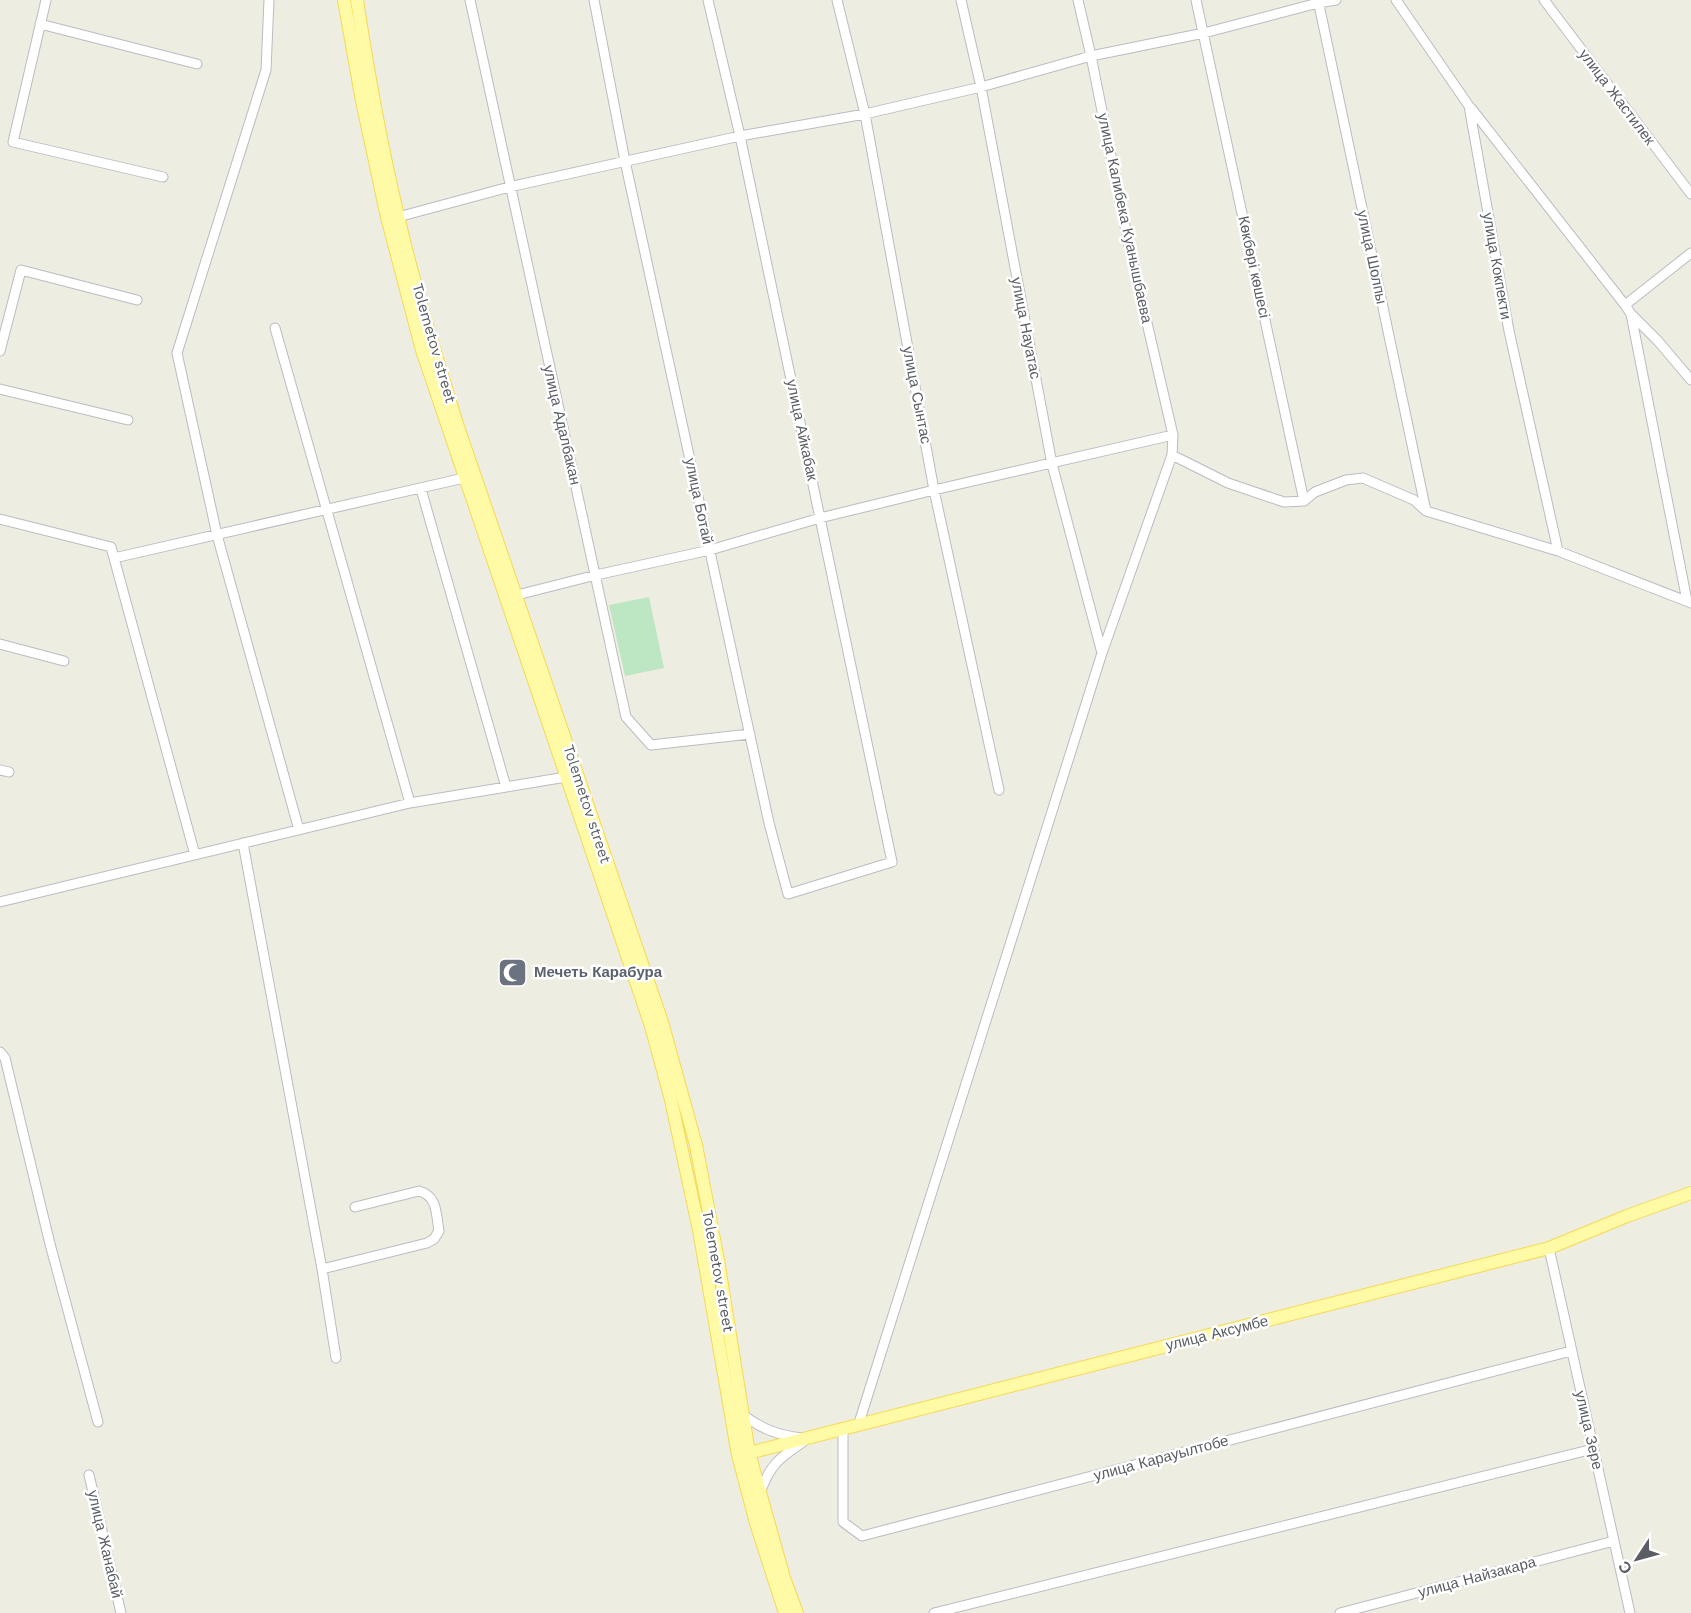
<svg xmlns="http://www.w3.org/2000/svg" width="1691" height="1613" font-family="'Work Sans',sans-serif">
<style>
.green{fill:#bde7c2}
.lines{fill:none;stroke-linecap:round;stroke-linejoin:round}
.minor-casing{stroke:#babcc2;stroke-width:11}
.major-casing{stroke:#f6d953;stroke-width:14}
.minor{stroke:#fff;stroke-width:9}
.major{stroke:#fffaa6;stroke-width:12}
.labels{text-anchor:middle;stroke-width:5;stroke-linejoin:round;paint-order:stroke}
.street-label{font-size:15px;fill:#5a5e64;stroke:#fff}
.worship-label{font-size:15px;font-weight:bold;fill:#5b616d;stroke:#fff;text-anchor:start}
</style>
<rect width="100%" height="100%" fill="#eeede2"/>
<!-- green -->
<path class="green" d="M 649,597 L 664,668 L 625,676 L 609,605 Z"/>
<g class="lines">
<defs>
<path id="minor" d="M 46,0 L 13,142 L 163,177
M 269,0 L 266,70 L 177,353 L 217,535 L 299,830
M 470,0 L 626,717 L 651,745 L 750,734
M 594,0 L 625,161 L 769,823 L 788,894 L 892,862 L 740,136 L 708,0
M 837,0 L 865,114 L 934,490 L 999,790
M 961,0 L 981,87 L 1052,464 L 1102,653
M 1196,0 L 1304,501
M 1318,0 L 1426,511
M 1396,0 L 1469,106 L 1509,331 L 1558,551
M 1544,0 L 1691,194
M 40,24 L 197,64
M 1471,108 L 1625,305 L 1691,253
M 398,217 L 509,187 L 740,136 L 865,114 L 981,87 L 1091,56 L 1204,33 L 1318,3 L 1336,0
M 1625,305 L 1631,314 L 1687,601
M 1631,314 L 1658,341 L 1691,380
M 275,328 L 410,803
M 0,351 L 21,270 L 137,300
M 0,389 L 128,420
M 1172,455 L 1228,483 L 1284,502 L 1304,501 L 1315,492 L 1346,480 L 1363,478 L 1414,500 L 1426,511 L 1558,551 L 1691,603
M 421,489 L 506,787
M 0,519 L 111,547 L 195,855
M 114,558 L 464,478
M 517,595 L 596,575 L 710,550 L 820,518 L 934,490 L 1173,435
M 0,644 L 64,661
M 0,770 L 9,772
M 243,843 L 322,1269 L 336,1358
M 0,902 L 410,803 L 566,777
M 0,1052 L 5,1058 L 50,1244 L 98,1422
M 1549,1248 L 1630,1613
M 322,1269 L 427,1243 L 434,1239 L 439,1231 C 436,1215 438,1196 419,1191 L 355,1207
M 742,1414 C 761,1429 778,1435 802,1438
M 858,1426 L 1102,653 L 1172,455 L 1173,435 L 1128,241 L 1091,56 L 1078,0
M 843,1430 L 843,1522 L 862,1536 L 1571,1351
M 89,1475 L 121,1613
M 760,1493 C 770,1465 778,1459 803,1442
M 934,1613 L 1593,1449
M 1340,1613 L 1614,1541"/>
<path id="major" d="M 344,0 L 362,101 L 387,217 L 422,350 L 651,1026 L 671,1100 L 699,1230 L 738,1455 L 756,1523 L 785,1613
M 357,0 C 368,73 381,145 398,216 C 414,286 436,355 457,424 L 662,1022 L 696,1145 L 718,1260 L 749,1453 L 784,1578 L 797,1613
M 741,1455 L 1549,1248 L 1627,1216 L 1691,1193"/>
</defs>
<!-- minor casing -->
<use href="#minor" class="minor-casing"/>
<!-- major casing -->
<use href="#major" class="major-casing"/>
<!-- minor -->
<use href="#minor" class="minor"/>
<!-- major -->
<use href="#major" class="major"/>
</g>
<!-- icons -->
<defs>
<symbol id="mosque-square" viewBox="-11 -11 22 22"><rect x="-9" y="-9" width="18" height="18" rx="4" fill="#6b7280" stroke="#fff"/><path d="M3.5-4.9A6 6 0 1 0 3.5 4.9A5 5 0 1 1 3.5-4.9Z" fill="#fff"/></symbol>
</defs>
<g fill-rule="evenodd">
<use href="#mosque-square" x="496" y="956" width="33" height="33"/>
</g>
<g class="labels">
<!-- street labels -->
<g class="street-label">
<text transform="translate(1617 97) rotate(53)" y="5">улица Жастилек</text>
<text transform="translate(1125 218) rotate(78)" y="5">улица Калибека Куанышбаева</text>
<text transform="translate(1372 257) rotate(78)" y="5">улица Шолпы</text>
<text transform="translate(1497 266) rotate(80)" y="5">улица Кокпекти</text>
<text transform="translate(1254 267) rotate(78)" y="5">Көкбөрі көшесі</text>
<text transform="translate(1026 328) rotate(79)" y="5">улица Науатас</text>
<text transform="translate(434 343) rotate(74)" y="5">Tolemetov street</text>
<text transform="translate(917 395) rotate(79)" y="5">улица Сынтас</text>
<text transform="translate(562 425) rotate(77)" y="5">улица Адалбакан</text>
<text transform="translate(802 430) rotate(78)" y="5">улица Айкабак</text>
<text transform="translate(699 501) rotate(78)" y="5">улица Ботай</text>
<text transform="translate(587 804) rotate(72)" y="5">Tolemetov street</text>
<text transform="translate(718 1271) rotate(80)" y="5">Tolemetov street</text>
<text transform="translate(1217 1333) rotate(-14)" y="5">улица Аксумбе</text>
<text transform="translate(1589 1430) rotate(77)" y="5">улица Зере</text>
<text transform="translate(1161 1458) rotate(-15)" y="5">улица Карауылтобе</text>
<text transform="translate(105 1544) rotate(77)" y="5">улица Жанабай</text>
<text transform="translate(1477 1577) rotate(-15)" y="5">улица Найзакара</text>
</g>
<!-- worship labels -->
<g class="worship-label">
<text x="534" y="977">Мечеть Карабура</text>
</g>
</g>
<!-- north arrow -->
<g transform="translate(1637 1559) rotate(234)" stroke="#ffffff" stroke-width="4.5" paint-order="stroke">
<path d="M0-4.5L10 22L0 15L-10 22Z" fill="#5a5e64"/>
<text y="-9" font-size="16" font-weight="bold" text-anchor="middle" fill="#5a5e64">С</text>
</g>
</svg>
